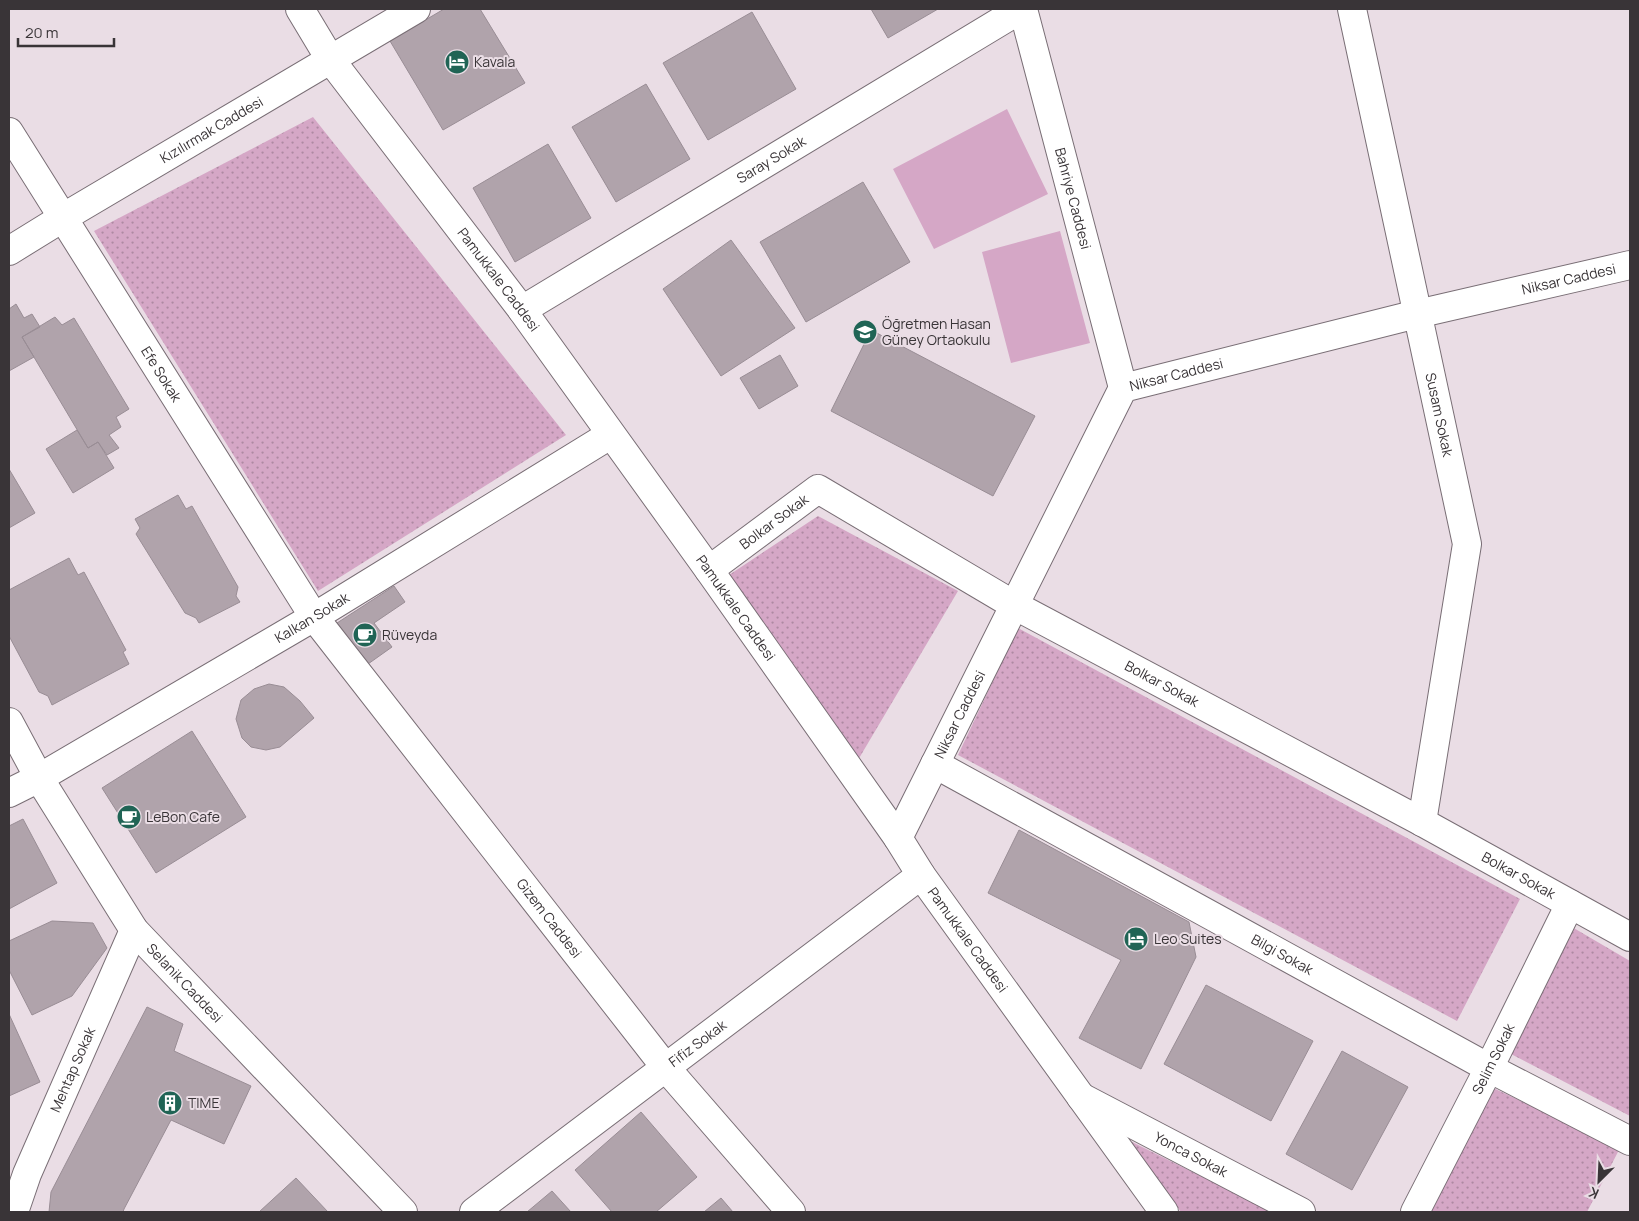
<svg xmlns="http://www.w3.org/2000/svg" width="1639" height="1221" font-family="Manrope,sans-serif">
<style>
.grass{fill:url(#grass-dots)}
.pitch{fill:#d5a7c6}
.building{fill:#b0a3ab;stroke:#998d95}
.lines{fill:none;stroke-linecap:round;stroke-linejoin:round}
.minor-casing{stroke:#796e75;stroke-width:30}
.tertiary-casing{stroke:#796e75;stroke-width:30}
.minor{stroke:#fff;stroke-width:28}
.tertiary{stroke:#fff;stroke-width:28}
.labels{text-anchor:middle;stroke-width:4;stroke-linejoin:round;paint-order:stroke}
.poi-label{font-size:14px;fill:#393437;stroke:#eadde5;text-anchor:start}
.street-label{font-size:14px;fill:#393437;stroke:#eadde5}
</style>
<defs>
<pattern id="grass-dots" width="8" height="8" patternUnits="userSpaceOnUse" patternTransform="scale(1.25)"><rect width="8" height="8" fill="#d5a7c6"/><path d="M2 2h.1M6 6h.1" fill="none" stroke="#ae89a2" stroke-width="1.8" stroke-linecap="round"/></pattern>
</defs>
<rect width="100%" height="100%" fill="#eadde5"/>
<!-- grass -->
<path class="grass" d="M 313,117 L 566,435 L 318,591 L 94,231 Z
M 818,516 L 958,591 L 858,760 L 729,575 Z
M 1018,628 L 1520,899 L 1457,1021 L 958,755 Z
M 1572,927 L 1630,961 L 1630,1116 L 1509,1053 Z
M 1487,1085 L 1620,1148 L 1587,1212 L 1423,1212 Z
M 1126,1139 L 1273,1212 L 1181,1212 Z"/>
<!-- pitch -->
<path class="pitch" d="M 1007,109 L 1048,194 L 934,249 L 893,169 Z
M 1060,231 L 1090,343 L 1011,363 L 982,252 Z"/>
<!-- building -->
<path class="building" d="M 444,9 L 480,9 L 525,83 L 443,130 L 390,41 Z
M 871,9 L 938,9 L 888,38 Z
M 752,12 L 796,89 L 708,140 L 663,63 Z
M 646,84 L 690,159 L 616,202 L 572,127 Z
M 548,144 L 591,218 L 515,262 L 473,188 Z
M 863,182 L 910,262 L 806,322 L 760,242 Z
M 731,240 L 795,328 L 721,376 L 663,289 Z
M 16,304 L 24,318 L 32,314 L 40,327 L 22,337 L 34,357 L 9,371 L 9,309 Z
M 55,317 L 62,325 L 74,318 L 129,409 L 116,417 L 121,427 L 109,435 L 119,448 L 107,455 L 98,442 L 88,448 L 22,337 Z
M 871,330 L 1035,416 L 993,496 L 831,411 Z
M 780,355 L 798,386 L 759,409 L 740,378 Z
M 77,430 L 88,448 L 98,442 L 114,468 L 73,493 L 46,449 Z
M 9,469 L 35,513 L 9,528 Z
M 178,495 L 186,509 L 192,506 L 238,587 L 236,596 L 240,602 L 199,623 L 196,618 L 185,613 L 136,534 L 140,528 L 135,519 Z
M 69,558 L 78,575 L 84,572 L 126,650 L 123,652 L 129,664 L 52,705 L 48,696 L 39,692 L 9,636 L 9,590 Z
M 394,586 L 405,602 L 374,623 L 392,647 L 368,664 L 337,623 Z
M 269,684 L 284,687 L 300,701 L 314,718 L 280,747 L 266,750 L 251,747 L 242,738 L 236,719 L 241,700 L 254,689 Z
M 192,731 L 246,817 L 156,873 L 102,788 Z
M 23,819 L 57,883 L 9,909 L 9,826 Z
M 1019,830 L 1189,922 L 1196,957 L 1141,1069 L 1079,1038 L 1121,960 L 988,893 Z
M 52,921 L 93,923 L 107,948 L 72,996 L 32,1015 L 9,970 L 9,941 Z
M 1206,985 L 1313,1041 L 1271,1121 L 1164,1064 Z
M 147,1007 L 183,1024 L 174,1051 L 251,1086 L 224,1144 L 171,1120 L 124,1209 L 123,1212 L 49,1212 L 51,1192 Z
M 9,1014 L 40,1082 L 9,1096 Z
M 1342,1051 L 1408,1087 L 1352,1190 L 1286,1154 Z
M 641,1112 L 697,1177 L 656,1212 L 612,1212 L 575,1170 Z
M 296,1178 L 328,1212 L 259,1212 Z
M 552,1191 L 571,1212 L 527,1212 Z
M 721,1198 L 733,1212 L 704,1212 Z"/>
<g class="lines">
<defs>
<g id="minor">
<path id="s1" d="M 1023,9 L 1123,388"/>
<path id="s2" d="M 1352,9 L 1467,544 L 1422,822"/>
<path id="s3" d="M 9,132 L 314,617 L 666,1068 L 791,1212"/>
<path id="s4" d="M 522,310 L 1021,9"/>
<path id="s5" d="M 709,570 L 818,489 L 1014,605 L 1422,822 L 1630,937"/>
<path id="s6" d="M 9,722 L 39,778 L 134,930 L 403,1212"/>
<path id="s7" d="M 935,764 L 1489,1068 L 1630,1141"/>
<path id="s8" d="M 9,793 L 39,778 L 314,617 L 610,435"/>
<path id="s9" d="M 898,838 L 1123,388 L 1417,314 L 1630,265"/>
<path id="s10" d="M 1081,1097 L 1301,1212"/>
<path id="s11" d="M 14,1212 L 27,1174 L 134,930"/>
<path id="s12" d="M 474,1212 L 921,875"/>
<path id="s13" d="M 1415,1212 L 1489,1068 L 1570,904"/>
</g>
<g id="tertiary">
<path id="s14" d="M 300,9 L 330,59 L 522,310 L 709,570 L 898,838 L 921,875 L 1164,1212"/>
<path id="s15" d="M 9,251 L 64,217 L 416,9"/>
</g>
</defs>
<!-- minor casing -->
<use href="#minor" class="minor-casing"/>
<!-- tertiary casing -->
<use href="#tertiary" class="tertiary-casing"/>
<!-- minor -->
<use href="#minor" class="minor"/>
<!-- tertiary -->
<use href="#tertiary" class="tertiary"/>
</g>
<!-- icons -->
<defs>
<symbol id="hotel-disc" viewBox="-11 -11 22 22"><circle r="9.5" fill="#206455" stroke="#eadde5"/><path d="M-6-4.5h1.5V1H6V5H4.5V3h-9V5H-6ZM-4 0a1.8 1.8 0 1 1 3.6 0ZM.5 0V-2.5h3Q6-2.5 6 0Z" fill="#fff"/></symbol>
<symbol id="school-disc" viewBox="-11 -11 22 22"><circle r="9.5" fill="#206455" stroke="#eadde5"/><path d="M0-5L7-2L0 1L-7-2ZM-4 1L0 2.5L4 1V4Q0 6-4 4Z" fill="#fff"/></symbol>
<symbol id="cafe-disc" viewBox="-11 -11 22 22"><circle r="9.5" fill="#206455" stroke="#eadde5"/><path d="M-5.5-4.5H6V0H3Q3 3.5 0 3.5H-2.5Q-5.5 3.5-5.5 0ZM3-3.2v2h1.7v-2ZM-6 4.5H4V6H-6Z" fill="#fff"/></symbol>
<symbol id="building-disc" viewBox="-11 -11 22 22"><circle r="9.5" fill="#206455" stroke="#eadde5"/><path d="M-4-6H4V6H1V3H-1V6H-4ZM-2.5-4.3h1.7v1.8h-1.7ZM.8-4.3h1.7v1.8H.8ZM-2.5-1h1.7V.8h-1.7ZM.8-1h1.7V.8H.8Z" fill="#fff"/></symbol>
</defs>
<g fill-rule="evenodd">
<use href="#hotel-disc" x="443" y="48" width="28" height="28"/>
<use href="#school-disc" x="851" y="318" width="28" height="28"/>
<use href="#cafe-disc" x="351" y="621" width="28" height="28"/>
<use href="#cafe-disc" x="115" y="803" width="28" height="28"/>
<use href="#hotel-disc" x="1122" y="925" width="28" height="28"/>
<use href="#building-disc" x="156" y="1089" width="28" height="28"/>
</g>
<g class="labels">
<!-- poi labels -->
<g class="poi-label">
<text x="474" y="67">Kavala</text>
<text x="882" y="329">Öğretmen Hasan<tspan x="882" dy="16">Güney Ortaokulu</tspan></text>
<text x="382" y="640">Rüveyda</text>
<text x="146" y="822">LeBon Cafe</text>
<text x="1154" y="944">Leo Suites</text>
<text x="188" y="1108">TIME</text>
</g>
<!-- street labels -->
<g class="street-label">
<text dy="5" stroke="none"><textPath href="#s15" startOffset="236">Kızılırmak Caddesi</textPath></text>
<text dy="5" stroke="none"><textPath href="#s4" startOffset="291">Saray Sokak</textPath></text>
<text dy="5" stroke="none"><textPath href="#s1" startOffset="196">Bahriye Caddesi</textPath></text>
<text dy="5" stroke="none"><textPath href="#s9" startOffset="962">Niksar Caddesi</textPath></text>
<text dy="5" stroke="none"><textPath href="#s14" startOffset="336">Pamukkale Caddesi</textPath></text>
<text dy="5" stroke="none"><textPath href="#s3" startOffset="286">Efe Sokak</textPath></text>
<text dy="5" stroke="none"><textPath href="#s9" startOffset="558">Niksar Caddesi</textPath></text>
<text dy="5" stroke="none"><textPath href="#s2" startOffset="415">Susam Sokak</textPath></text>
<text dy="5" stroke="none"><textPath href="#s5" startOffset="81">Bolkar Sokak</textPath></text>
<text dy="5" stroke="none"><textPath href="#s14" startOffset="741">Pamukkale Caddesi</textPath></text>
<text dy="5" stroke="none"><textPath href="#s8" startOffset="350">Kalkan Sokak</textPath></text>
<text dy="5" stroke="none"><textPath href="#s5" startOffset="531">Bolkar Sokak</textPath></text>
<text dy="5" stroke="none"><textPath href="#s9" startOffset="138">Niksar Caddesi</textPath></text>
<text dy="5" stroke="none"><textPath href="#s5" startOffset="936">Bolkar Sokak</textPath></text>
<text dy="5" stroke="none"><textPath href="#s3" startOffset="955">Gizem Caddesi</textPath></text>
<text dy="5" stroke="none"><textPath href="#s14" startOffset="1146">Pamukkale Caddesi</textPath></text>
<text dy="5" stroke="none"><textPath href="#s7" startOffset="396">Bilgi Sokak</textPath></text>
<text dy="5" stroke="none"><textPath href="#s6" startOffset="316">Selanik Caddesi</textPath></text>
<text dy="5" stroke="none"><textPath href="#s12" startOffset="280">Fifiz Sokak</textPath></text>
<text dy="5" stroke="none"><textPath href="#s13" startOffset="172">Selim Sokak</textPath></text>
<text dy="5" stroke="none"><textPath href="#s11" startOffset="154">Mehtap Sokak</textPath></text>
<text dy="5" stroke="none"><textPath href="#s10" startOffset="124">Yonca Sokak</textPath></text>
</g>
</g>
<!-- border -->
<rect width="1639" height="1221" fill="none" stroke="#393437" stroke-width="20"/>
<!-- north arrow -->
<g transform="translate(1599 1181) rotate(204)" stroke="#eadde5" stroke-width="4" paint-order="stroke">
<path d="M0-4L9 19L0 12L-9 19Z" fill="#393437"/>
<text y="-8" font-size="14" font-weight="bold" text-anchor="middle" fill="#393437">K</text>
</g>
<!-- scale -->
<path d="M18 38v8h96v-8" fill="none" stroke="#393437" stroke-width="2.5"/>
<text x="25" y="38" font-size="15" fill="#393437" stroke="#eadde5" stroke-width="4" paint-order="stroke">20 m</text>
</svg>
